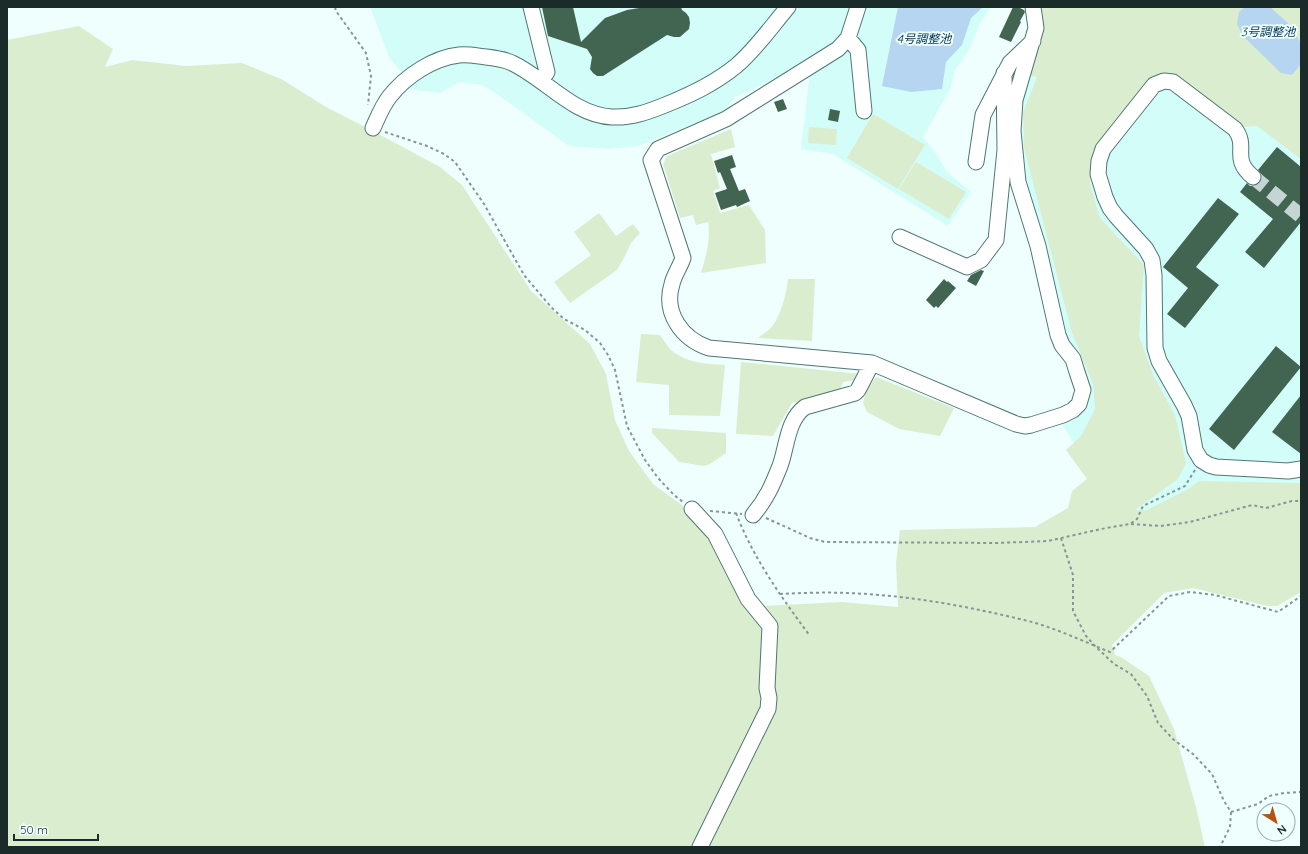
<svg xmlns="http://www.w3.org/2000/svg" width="1308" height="854" font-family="Quicksand,'Noto Sans JP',sans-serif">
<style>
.built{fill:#d3fdf9}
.green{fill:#dbedcf}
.water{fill:#b6d5f0}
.building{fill:#426552}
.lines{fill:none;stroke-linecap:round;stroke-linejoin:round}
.minor-tunnel{stroke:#c4d5d3;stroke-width:15;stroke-dasharray:15 8;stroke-linecap:butt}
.minor-casing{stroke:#4f7773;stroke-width:17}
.path{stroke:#869695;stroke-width:2;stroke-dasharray:3 3;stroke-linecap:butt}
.minor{stroke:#fff;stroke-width:15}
.labels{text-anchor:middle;stroke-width:4;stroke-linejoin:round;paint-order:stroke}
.water-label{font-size:12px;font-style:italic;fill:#035;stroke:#eefffd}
</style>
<rect width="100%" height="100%" fill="#eefffd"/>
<!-- built -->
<path class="built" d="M 370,7 L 852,7 L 842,34 L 835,44 L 785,75 L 735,97 L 726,108 L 720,113 L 638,146 L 608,149 L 569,146 L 494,92 L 482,85 L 459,82 L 441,93 L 408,89 L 389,111 L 403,74 L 389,57 Z
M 864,7 L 991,7 L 980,23 L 970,48 L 955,70 L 950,89 L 923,137 L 937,155 L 947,172 L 971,192 L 948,226 L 833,154 L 801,149 L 810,72 L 849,48 Z
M 1301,7 L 1301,517 L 1134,543 L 1061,422 L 1082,410 L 1068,344 L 1062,329 L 1022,180 L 1018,116 L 1040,17 Z"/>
<!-- green -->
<path class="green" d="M 1039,7 L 1301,7 L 1301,159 L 1257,126 L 1242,127 L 1177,78 L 1153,83 L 1092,152 L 1090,184 L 1100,218 L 1144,265 L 1139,336 L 1154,377 L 1175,415 L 1186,463 L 1178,479 L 1135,510 L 1147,510 L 1188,489 L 1199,481 L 1293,483 L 1301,483 L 1301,592 L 1277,606 L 1267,606 L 1193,588 L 1164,593 L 1112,645 L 1115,655 L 1121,657 L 1149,676 L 1174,729 L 1196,807 L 1205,847 L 7,847 L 7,40 L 79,26 L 113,49 L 105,67 L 132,60 L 186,66 L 242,63 L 283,80 L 326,107 L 375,132 L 440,167 L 462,185 L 531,291 L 590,344 L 606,374 L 615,420 L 629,451 L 653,484 L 694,514 L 740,569 L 761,606 L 842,602 L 898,607 L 896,563 L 900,530 L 1035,527 L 1068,508 L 1072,491 L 1087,479 L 1066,450 L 1081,436 L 1095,409 L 1093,384 L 1072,333 L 1024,148 L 1023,113 L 1037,77 L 1028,75 L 1044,27 Z
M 873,114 L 925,145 L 898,189 L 847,158 Z
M 809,127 L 837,129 L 836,145 L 808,143 Z
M 731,129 L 735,147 L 711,154 L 720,188 L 713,191 L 720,213 L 749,205 L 765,230 L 766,263 L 701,273 C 706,256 711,240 708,222 L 696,225 L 693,215 L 680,218 L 663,164 L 667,156 Z
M 916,162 L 966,192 L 949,219 L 899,189 Z
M 599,213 L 616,236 L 633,224 L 640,233 L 631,243 L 625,256 L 617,270 L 570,303 L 554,282 L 591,255 L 574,232 Z
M 788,279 L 815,279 L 812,341 L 758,338 C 763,334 770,330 773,325 C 781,315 787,291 788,279 Z
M 641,334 L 660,335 C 663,339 666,344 669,348 C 684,363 706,364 725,365 L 720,416 L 669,415 L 669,385 L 636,382 Z
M 741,362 L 860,374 L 860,379 L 843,382 L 839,393 L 792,403 L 773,436 L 736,434 Z
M 876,377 L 954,408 L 940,436 L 899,429 L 867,412 L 863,403 L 866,391 Z
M 652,428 L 726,433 L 726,453 L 710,464 L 704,466 L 679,462 L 652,433 Z"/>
<!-- water -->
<path class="water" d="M 898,7 L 983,7 L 971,18 L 962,45 L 946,62 L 942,89 L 911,92 L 882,86 Z
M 1245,7 L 1270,7 L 1288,23 L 1301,43 L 1301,64 L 1292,75 L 1281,73 L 1243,36 L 1237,24 L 1239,12 Z"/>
<!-- building -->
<path class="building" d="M 542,7 L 573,7 L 581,42 L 605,18 L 627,10 L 645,7 L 681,7 L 682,10 L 686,13 L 689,17 L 690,23 L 689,29 L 680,37 L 674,37 L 667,35 L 603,76 L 597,76 L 593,73 L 590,69 L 592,57 L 587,49 L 548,36 Z
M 1013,7 L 1018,7 L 1024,10 L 1025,12 L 1020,21 L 1021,22 L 1011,42 L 999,37 Z
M 783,99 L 787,109 L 778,112 L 774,102 Z
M 830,109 L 840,111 L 838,122 L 828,120 Z
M 1277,147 L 1301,167 L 1301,222 L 1264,268 L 1245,252 L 1273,219 L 1240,192 L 1247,183 L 1250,186 L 1255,186 L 1260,183 L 1262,180 L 1262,175 L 1258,170 Z
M 732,155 L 736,167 L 730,169 L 739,191 L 745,189 L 750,201 L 737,207 L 736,205 L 721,210 L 715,193 L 727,189 L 720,172 L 718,173 L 714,161 Z
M 1218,198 L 1239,214 L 1196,267 L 1219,285 L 1185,328 L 1167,314 L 1188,288 L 1163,267 Z
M 981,270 L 984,271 L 976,286 L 967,281 L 971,275 Z
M 944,279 L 947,282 L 948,281 L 956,288 L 938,308 L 936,306 L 934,308 L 926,300 Z
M 1276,346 L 1301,367 L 1234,450 L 1209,429 Z
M 1301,395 L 1301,454 L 1272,432 Z"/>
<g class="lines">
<!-- minor-tunnel -->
<path class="minor-tunnel" d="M 1253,177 L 1301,216"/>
<defs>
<path id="minor" d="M 531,7 L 547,72 L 541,81
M 858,7 L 848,38 L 838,49 L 726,119 L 658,149 L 651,160 L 683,258 C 680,267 674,275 672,284 C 663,313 682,339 709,348 L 872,363 L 1016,424 L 1025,426 L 1031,425 L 1063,415 L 1073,410 L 1079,404 L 1083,390 L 1077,372 L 1073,359 L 1062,345 L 1058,335 L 1038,246 L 1018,182 L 1013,131 L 1015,100 L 1036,28 L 1033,7
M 848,38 L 858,50 L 864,111
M 373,128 C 378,117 382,106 390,96 C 406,76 433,58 459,55 C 468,54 477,56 486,57 C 495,58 504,59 512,63 C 546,79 573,115 612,117 C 631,118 648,112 665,105 C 690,95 714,84 736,66 C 756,49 771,27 788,7
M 976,162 L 983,115 L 1010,63 L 1033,41
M 1253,177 C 1230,158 1249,148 1235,129 L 1173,82 L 1164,81 L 1154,85 L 1103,149 L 1099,161 L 1098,174 L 1105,197 L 1110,208 L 1116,216 L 1146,249 L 1152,260 L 1154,275 L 1155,348 L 1159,361 L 1184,405 L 1189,416 L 1195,450 L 1201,460 L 1209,465 L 1216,467 L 1288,471 L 1301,469
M 900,237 L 967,267 L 981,260 L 996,240 L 1005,150 L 1004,73
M 692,509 L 715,534 L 748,599 L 770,626 L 767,688 L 769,698 L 768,709 L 700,847
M 753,515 C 767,498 772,486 780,466 C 787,447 787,420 805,407 L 855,393 L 858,390 L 872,363"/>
</defs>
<!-- minor casing -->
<use href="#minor" class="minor-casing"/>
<!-- path -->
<path class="path" d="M 335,7 L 336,11 L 366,53 L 371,76 L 368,105
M 385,132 L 427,146 L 444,154 L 455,162 L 484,204 L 524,275 L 551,307 L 564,319 L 585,330 L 600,343 L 608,355 L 615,370 L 627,426 L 645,460 L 658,478 L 674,495 L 683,502
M 710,511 L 742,514
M 736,513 C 753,558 782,598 810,636
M 766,518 L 810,538 L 825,542 L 997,543 L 1048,541 L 1101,529 L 1130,524 L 1137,519 L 1143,506 L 1185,486 L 1195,470
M 1131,524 L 1161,526 L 1190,522 L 1252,505 L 1266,508 L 1292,501 L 1301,501
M 1061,538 L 1073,575 L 1073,611 L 1086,636 L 1095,646 L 1114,664 L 1131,674 L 1147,696 L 1158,723 L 1174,740 L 1193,754 L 1212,774 L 1224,801 L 1231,812 L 1230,827 L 1220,847
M 780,594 C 802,593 825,592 847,593 C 907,595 966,606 1024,620 C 1054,627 1082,641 1110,652 L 1169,596 L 1190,592 L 1215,595 L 1278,612 L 1301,596
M 1231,812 L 1258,804 L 1269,796 L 1284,793 L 1301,792"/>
<!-- minor -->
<use href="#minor" class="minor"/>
</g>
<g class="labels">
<!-- water labels -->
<g class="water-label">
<text x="1268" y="36">3号調整池</text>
<text x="924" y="43">4号調整池</text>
</g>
</g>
<!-- border -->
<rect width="1308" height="854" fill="none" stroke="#1b2b2a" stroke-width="16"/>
<!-- north arrow -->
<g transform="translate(1276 822) rotate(143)"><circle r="19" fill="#eefffd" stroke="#9aaaa9"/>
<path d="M0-3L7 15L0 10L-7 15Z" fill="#b4540f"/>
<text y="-6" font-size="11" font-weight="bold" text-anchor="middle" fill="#1b2b2a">N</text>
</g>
<!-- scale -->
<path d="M14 834v6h84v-6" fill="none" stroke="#1b2b2a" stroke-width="2"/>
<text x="20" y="834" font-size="12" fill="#1b2b2a" stroke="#eefffd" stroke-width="3" paint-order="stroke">50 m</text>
</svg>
